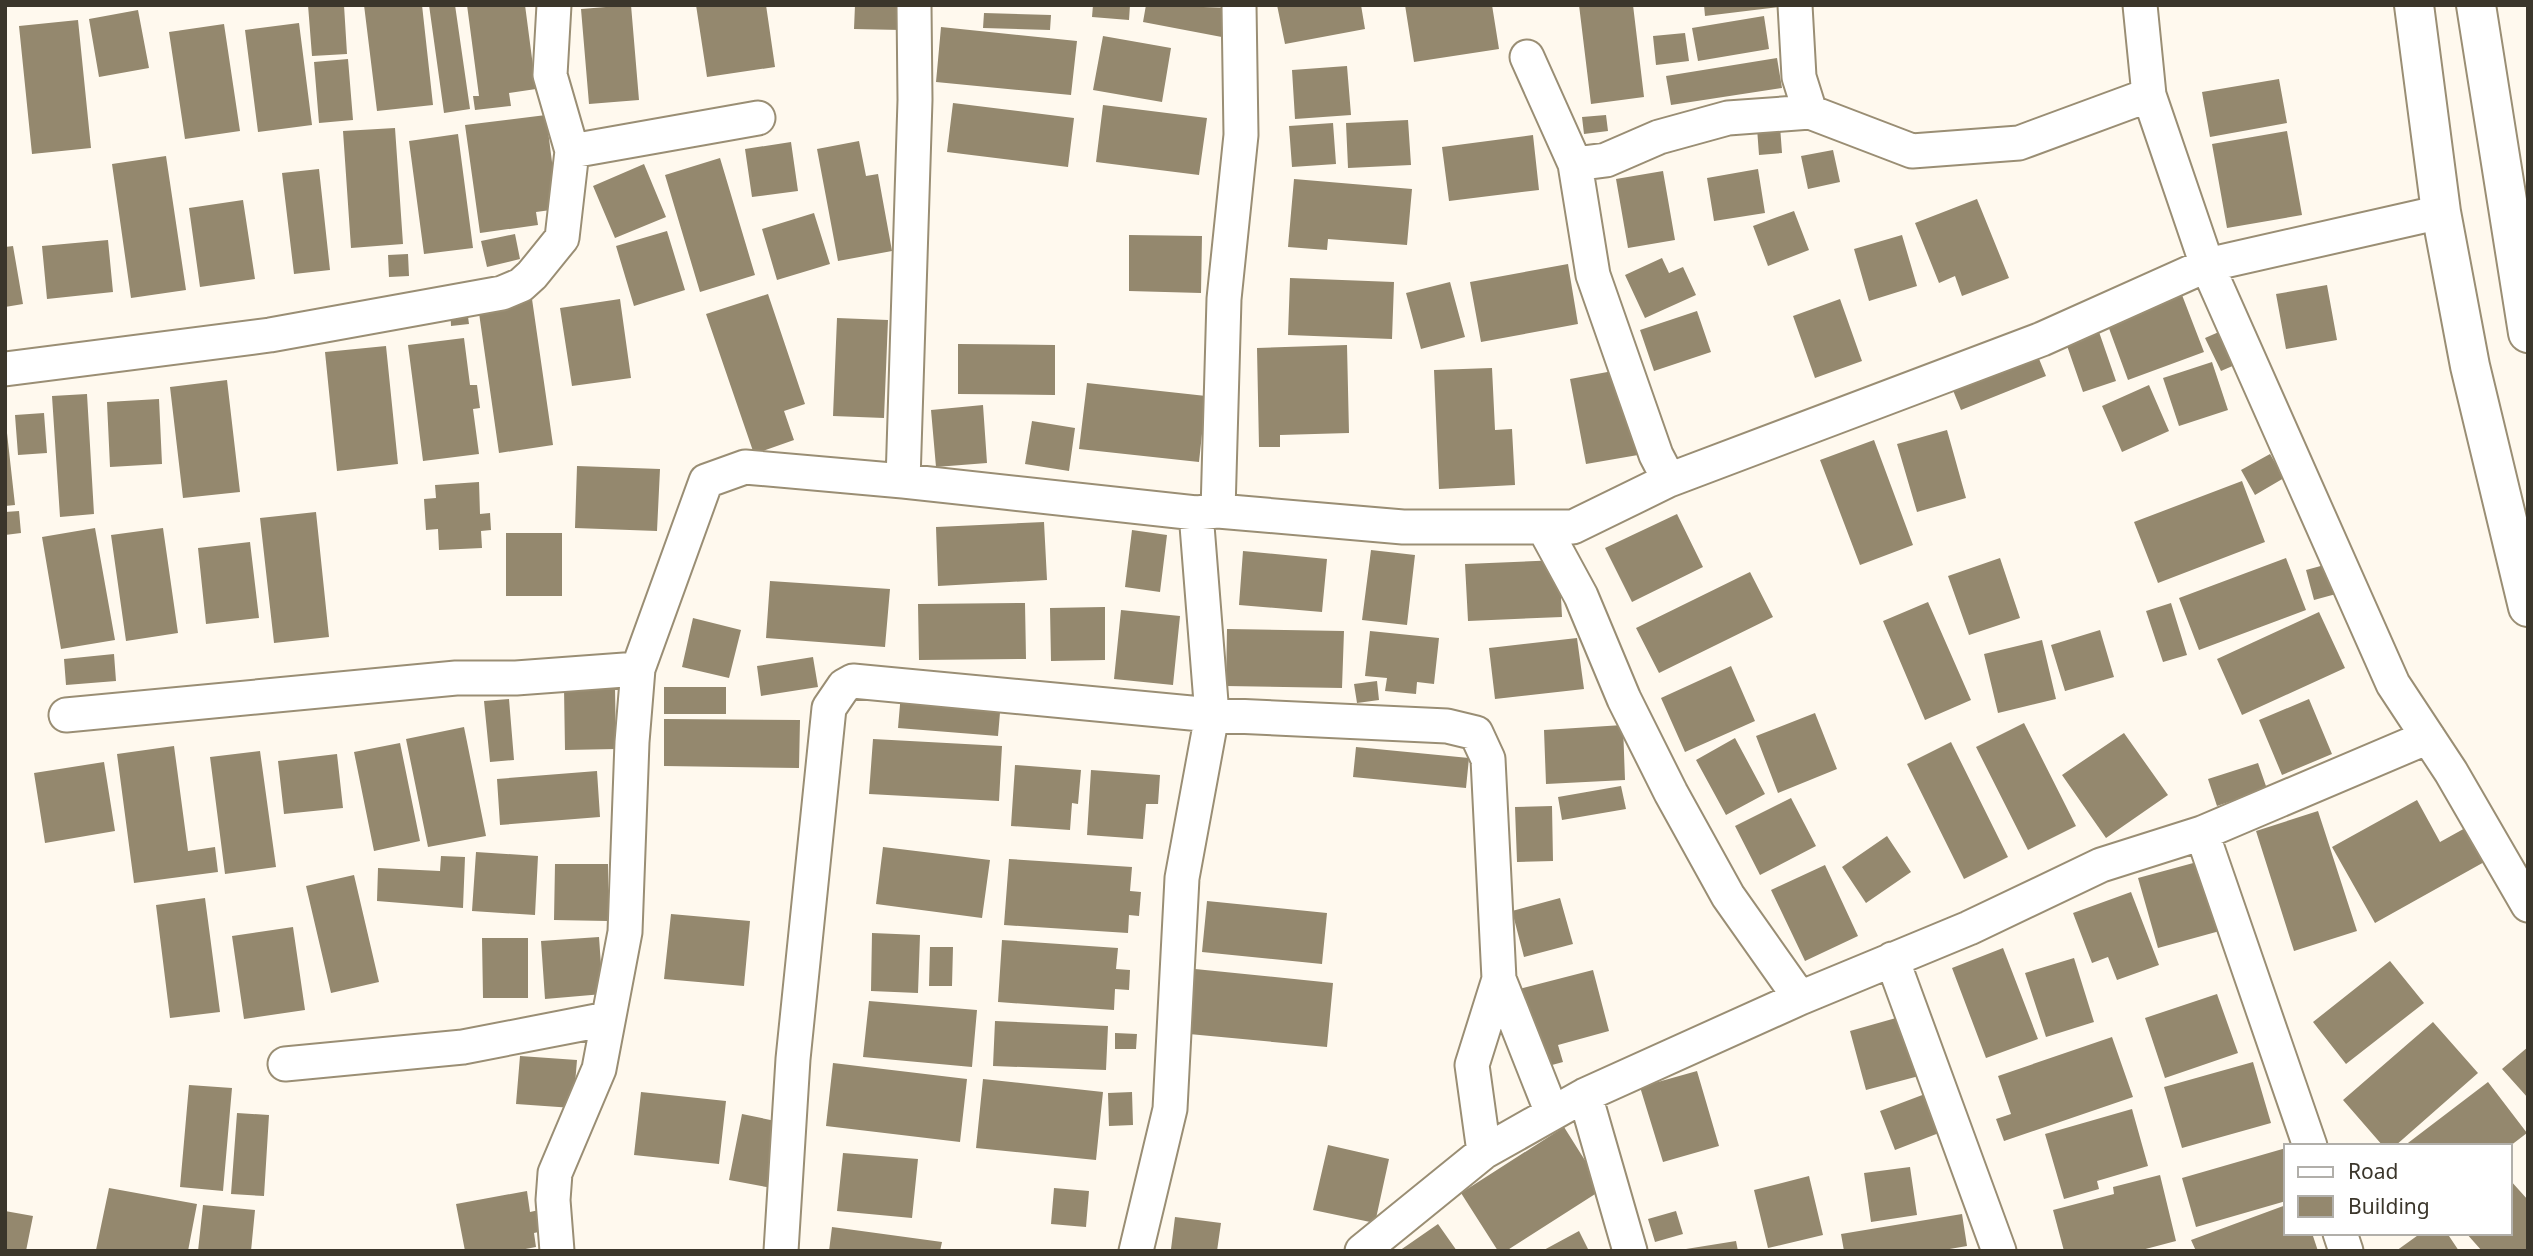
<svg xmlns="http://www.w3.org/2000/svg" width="2533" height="1256" font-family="'Noto Sans',sans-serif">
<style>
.building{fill:#94886e}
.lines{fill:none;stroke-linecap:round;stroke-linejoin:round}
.minor-casing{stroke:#9a8e74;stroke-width:37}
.secondary-casing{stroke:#9a8e74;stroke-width:42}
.minor{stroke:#fff;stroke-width:33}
.secondary{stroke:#fff;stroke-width:38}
</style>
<rect width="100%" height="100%" fill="#fff9ee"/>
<!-- building -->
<path class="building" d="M 308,5 L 344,5 L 347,54 L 312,56 Z
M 364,5 L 422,5 L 433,105 L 377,111 Z
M 429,5 L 455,5 L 470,109 L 444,113 Z
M 467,5 L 525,5 L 536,89 L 509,93 L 511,106 L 475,110 L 473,96 L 479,96 Z
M 631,5 L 639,100 L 589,104 L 581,9 Z
M 696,5 L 766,5 L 775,67 L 707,77 Z
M 855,5 L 901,5 L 901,30 L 854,29 Z
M 1093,5 L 1130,5 L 1129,20 L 1092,17 Z
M 1146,5 L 1232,8 L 1227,38 L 1143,22 Z
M 1277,5 L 1361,5 L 1365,29 L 1285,44 Z
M 1405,5 L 1492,5 L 1499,49 L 1414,62 Z
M 1579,5 L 1633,5 L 1644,97 L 1591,104 Z
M 1704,5 L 1779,5 L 1779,7 L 1705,16 Z
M 138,10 L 149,68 L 99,77 L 89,19 Z
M 984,13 L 1051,15 L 1050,30 L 983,28 Z
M 1764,16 L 1769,49 L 1698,61 L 1692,28 Z
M 78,20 L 91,148 L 32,154 L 19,26 Z
M 299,23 L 312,125 L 258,132 L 245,30 Z
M 224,24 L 240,131 L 185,139 L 169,32 Z
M 941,27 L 1077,41 L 1071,95 L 936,82 Z
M 1685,33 L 1689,61 L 1656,65 L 1653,36 Z
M 1103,36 L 1171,48 L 1162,102 L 1093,90 Z
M 1777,58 L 1782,88 L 1671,105 L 1666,76 Z
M 348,59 L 353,120 L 319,123 L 314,62 Z
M 1347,66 L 1351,115 L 1295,119 L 1292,70 Z
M 2279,79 L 2287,123 L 2210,137 L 2202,92 Z
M 953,103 L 1074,118 L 1068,167 L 947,152 Z
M 1103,105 L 1207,118 L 1199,175 L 1096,162 Z
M 546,115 L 558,209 L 536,212 L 538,225 L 480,233 L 465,125 Z
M 1606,115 L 1608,131 L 1584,134 L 1582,117 Z
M 1408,120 L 1411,165 L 1348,168 L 1346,123 Z
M 1333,123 L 1336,164 L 1292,167 L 1289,126 Z
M 1780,126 L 1782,153 L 1759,155 L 1757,128 Z
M 395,128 L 403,244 L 351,248 L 343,131 Z
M 2287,131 L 2302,215 L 2227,228 L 2212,144 Z
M 458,134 L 473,248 L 424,254 L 409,141 Z
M 1533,135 L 1539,190 L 1449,201 L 1442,147 Z
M 859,141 L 866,176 L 878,174 L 892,251 L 838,261 L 817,149 Z
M 791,142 L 798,191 L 752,197 L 745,149 Z
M 1833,150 L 1840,182 L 1808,189 L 1801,156 Z
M 166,156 L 186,290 L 131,298 L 112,164 Z
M 720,158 L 755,275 L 700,292 L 665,175 Z
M 644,164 L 666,217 L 615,238 L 593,186 Z
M 319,169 L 330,270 L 294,274 L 282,173 Z
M 1758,169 L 1765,213 L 1714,221 L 1707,178 Z
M 1663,171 L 1675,240 L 1628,248 L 1616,179 Z
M 1294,179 L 1412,189 L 1407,245 L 1328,239 L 1327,250 L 1288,247 Z
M 1977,199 L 2009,278 L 1962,296 L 1955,276 L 1939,283 L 1915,223 Z
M 243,200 L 255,279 L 200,287 L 189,208 Z
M 1794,211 L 1809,250 L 1768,266 L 1753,226 Z
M 814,213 L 830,264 L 777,280 L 762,229 Z
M 667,231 L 685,290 L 634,306 L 616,246 Z
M 515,234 L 520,259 L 487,267 L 481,241 Z
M 1129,235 L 1202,236 L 1201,293 L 1129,291 Z
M 1902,235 L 1917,286 L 1869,301 L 1854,249 Z
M 108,240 L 113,292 L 47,299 L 42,246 Z
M 13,246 L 23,304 L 5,307 L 5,247 Z
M 408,254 L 409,276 L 389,277 L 388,255 Z
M 1662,258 L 1669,273 L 1683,267 L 1696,295 L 1645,318 L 1625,275 Z
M 1568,264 L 1578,324 L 1481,342 L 1470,282 Z
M 1290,278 L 1394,282 L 1392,339 L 1288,335 Z
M 1450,282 L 1465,337 L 1421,349 L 1406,293 Z
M 2327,285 L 2337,340 L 2286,349 L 2276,294 Z
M 768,294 L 805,404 L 784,411 L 794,440 L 754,454 L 706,314 Z
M 2182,295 L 2204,352 L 2128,380 L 2107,323 Z
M 532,299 L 553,445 L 499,453 L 478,306 Z
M 620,299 L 631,378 L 572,386 L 560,308 Z
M 1840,299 L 1862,361 L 1815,378 L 1793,316 Z
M 466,302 L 469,324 L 451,326 L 450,303 Z
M 1697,311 L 1711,352 L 1654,371 L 1640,330 Z
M 837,318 L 888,320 L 884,418 L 833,416 Z
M 2228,328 L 2244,361 L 2221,371 L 2205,338 Z
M 2098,329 L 2116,381 L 2083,392 L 2065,340 Z
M 464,338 L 470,385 L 477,385 L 480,408 L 473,409 L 479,454 L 423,461 L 408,345 Z
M 958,344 L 1055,345 L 1055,395 L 958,394 Z
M 1347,345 L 1349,433 L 1280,435 L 1280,447 L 1259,447 L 1257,348 Z
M 386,346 L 398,464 L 337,471 L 325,352 Z
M 2035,349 L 2046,376 L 1961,410 L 1950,383 Z
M 2212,362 L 2228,410 L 2179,426 L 2163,378 Z
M 1492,368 L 1495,430 L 1512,429 L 1515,485 L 1439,489 L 1434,370 Z
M 1618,370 L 1629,402 L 1638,455 L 1586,464 L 1570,379 Z
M 227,380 L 240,492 L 183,498 L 170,387 Z
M 1087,383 L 1206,396 L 1199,462 L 1079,449 Z
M 2149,385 L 2169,431 L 2122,452 L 2102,406 Z
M 87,394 L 94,514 L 60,517 L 52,396 Z
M 159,399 L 162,464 L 110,467 L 107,402 Z
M 983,405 L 987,463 L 936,467 L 931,410 Z
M 44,413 L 47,453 L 18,455 L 15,415 Z
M 5,415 L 15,505 L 5,506 Z
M 1032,421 L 1075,428 L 1069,471 L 1025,464 Z
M 1947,430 L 1966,498 L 1917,512 L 1897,444 Z
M 1874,440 L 1913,545 L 1860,565 L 1820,460 Z
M 2270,454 L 2284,478 L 2255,495 L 2241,470 Z
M 577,466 L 660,469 L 657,531 L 575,528 Z
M 2242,481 L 2265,542 L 2158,583 L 2134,522 Z
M 479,482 L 480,514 L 490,513 L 491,530 L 481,531 L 482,548 L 439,550 L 438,529 L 426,530 L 424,499 L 436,498 L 435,485 Z
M 19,511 L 21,533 L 5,535 L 5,512 Z
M 316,512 L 329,637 L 274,643 L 260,518 Z
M 1677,514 L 1703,567 L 1632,602 L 1605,548 Z
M 1044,522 L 1047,580 L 938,586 L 936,527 Z
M 95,528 L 115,640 L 61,649 L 42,537 Z
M 163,528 L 178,633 L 126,641 L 111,535 Z
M 1132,530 L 1167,535 L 1160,592 L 1125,587 Z
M 506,533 L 562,533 L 562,596 L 506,596 Z
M 250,542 L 259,618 L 206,624 L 198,548 Z
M 1371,550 L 1415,555 L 1407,625 L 1362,620 Z
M 1243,551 L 1327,559 L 1322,612 L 1239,605 Z
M 2000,558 L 2020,618 L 1969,635 L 1948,576 Z
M 2286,558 L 2306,610 L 2199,650 L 2179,598 Z
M 1559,560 L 1562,617 L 1468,621 L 1465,564 Z
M 2328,564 L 2336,594 L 2314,600 L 2306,570 Z
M 1750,572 L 1773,617 L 1659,673 L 1636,628 Z
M 770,581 L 890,589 L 885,647 L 766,638 Z
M 1928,602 L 1971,700 L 1925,720 L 1883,621 Z
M 1025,603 L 1026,659 L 919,660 L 918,604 Z
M 2171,603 L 2187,655 L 2163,662 L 2146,611 Z
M 1105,607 L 1105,660 L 1051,661 L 1050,608 Z
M 1121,610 L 1180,616 L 1173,685 L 1114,679 Z
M 2319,612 L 2345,668 L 2242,715 L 2217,659 Z
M 693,618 L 741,630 L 729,678 L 682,667 Z
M 1227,629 L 1344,631 L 1342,688 L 1226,686 Z
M 2100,630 L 2114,677 L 2065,691 L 2051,645 Z
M 1370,631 L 1439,638 L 1434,684 L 1417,682 L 1416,694 L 1385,691 L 1387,678 L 1365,676 Z
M 1577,638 L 1584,689 L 1495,699 L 1489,648 Z
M 2042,640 L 2056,699 L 1998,713 L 1984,654 Z
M 114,654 L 116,681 L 66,685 L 64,659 Z
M 813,657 L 818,687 L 761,696 L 757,666 Z
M 1731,666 L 1755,721 L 1685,752 L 1661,698 Z
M 1377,681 L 1379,700 L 1357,703 L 1354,684 Z
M 615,687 L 616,749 L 565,750 L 564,688 Z
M 664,687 L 726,687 L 726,714 L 664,714 Z
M 901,693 L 1001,701 L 998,736 L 898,728 Z
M 509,699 L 514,760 L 490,762 L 484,701 Z
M 2309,699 L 2332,754 L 2282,775 L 2259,720 Z
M 1815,713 L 1837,769 L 1778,793 L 1756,736 Z
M 664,719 L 800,720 L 799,768 L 664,766 Z
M 2024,723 L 2076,826 L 2028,850 L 1976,747 Z
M 1623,725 L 1625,780 L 1546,784 L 1544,730 Z
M 464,727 L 486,836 L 428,847 L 406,739 Z
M 2124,733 L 2168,795 L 2106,838 L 2062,775 Z
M 1735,738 L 1765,794 L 1726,815 L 1696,760 Z
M 873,739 L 1002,746 L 999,801 L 869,794 Z
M 1951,742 L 2008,857 L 1964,879 L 1907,764 Z
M 400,743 L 420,841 L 374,851 L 354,752 Z
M 174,746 L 188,851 L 215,847 L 218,872 L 134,883 L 117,754 Z
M 1356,747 L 1469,758 L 1466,788 L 1353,777 Z
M 260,751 L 276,867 L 225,874 L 210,757 Z
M 337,754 L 343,808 L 284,814 L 278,761 Z
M 104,762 L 115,831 L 45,843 L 34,773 Z
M 2258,763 L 2267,789 L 2217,806 L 2208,779 Z
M 1015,765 L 1081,770 L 1078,804 L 1072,803 L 1070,830 L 1011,826 Z
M 1091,770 L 1160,775 L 1158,804 L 1146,804 L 1143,839 L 1087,835 Z
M 597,771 L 600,817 L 500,825 L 497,779 Z
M 1621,786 L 1626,809 L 1562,820 L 1558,797 Z
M 1791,798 L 1816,846 L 1760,875 L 1735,826 Z
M 2417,800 L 2440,842 L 2467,827 L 2486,861 L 2375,923 L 2332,847 Z
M 1552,806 L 1553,861 L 1517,862 L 1515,807 Z
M 2318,811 L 2357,931 L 2294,951 L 2256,831 Z
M 1887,836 L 1911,872 L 1866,903 L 1842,867 Z
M 883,847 L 990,860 L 982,918 L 876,904 Z
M 476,852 L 538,856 L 535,915 L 472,911 Z
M 441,856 L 465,857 L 463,908 L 377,901 L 378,868 L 440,871 Z
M 1009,859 L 1132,867 L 1130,891 L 1141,892 L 1139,916 L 1129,915 L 1128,933 L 1004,925 Z
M 2208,859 L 2227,929 L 2158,948 L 2138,878 Z
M 555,864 L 608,864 L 608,921 L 554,920 Z
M 1825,865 L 1858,936 L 1805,961 L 1771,890 Z
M 354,875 L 379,982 L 331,993 L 306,886 Z
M 2131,892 L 2159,965 L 2117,980 L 2108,957 L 2092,963 L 2073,913 Z
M 205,898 L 220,1012 L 170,1018 L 156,905 Z
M 1560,898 L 1573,944 L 1524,957 L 1512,911 Z
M 1207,901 L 1327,913 L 1322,964 L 1202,952 Z
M 671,914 L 750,921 L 744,986 L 664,979 Z
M 293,927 L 305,1010 L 244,1019 L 232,936 Z
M 872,933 L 920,935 L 918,993 L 871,991 Z
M 599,937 L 603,994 L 545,999 L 541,941 Z
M 482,938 L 528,938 L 528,998 L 483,998 Z
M 1002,940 L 1118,948 L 1116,969 L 1130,970 L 1129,990 L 1115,989 L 1114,1010 L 998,1002 Z
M 930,947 L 953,947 L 952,986 L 929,986 Z
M 2003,948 L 2038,1039 L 1986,1058 L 1952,968 Z
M 2074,958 L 2094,1022 L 2046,1037 L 2025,973 Z
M 2390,961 L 2424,1003 L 2346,1064 L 2313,1022 Z
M 1195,969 L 1333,983 L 1327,1047 L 1189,1034 Z
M 1593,970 L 1609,1031 L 1558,1045 L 1563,1062 L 1541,1068 L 1519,989 Z
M 2217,994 L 2238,1053 L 2165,1078 L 2145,1018 Z
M 869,1001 L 977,1010 L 972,1067 L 863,1057 Z
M 1903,1016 L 1919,1076 L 1866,1090 L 1850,1031 Z
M 995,1021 L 1108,1026 L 1106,1070 L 993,1066 Z
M 2433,1022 L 2478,1073 L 2395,1146 L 2383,1146 L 2343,1100 Z
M 1115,1033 L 1137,1034 L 1136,1049 L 1115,1049 Z
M 2112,1037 L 2133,1097 L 2004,1141 L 1996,1119 L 2011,1114 L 1998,1076 Z
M 2528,1047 L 2528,1098 L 2502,1069 Z
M 520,1056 L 577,1060 L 573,1108 L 516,1104 Z
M 2253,1062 L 2271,1123 L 2182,1148 L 2164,1087 Z
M 833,1063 L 967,1079 L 960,1142 L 826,1126 Z
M 1697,1071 L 1719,1146 L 1663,1162 L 1640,1087 Z
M 983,1079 L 1103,1092 L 1096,1160 L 976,1148 Z
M 2488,1082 L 2527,1133 L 2510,1146 L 2404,1146 Z
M 189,1085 L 232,1088 L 223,1191 L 180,1187 Z
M 641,1092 L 726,1101 L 719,1164 L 634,1155 Z
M 1132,1092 L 1133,1125 L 1109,1126 L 1108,1093 Z
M 1925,1094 L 1939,1133 L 1895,1150 L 1880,1111 Z
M 2132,1109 L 2148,1166 L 2097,1181 L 2099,1189 L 2064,1199 L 2045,1134 Z
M 237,1113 L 269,1115 L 264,1196 L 231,1194 Z
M 742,1114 L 785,1123 L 772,1188 L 729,1180 Z
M 1564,1127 L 1603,1189 L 1506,1251 L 1498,1251 L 1461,1193 Z
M 1328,1145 L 1389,1159 L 1375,1223 L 1313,1210 Z
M 2286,1148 L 2286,1201 L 2196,1227 L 2182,1178 Z
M 843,1153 L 918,1159 L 912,1218 L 837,1211 Z
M 1910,1167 L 1917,1215 L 1871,1222 L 1864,1173 Z
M 2160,1175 L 2176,1241 L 2138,1251 L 2064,1251 L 2053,1210 L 2114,1194 L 2113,1187 Z
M 1809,1176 L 1823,1235 L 1768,1248 L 1754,1190 Z
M 2510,1180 L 2528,1200 L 2528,1251 L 2482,1251 L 2466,1233 L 2510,1233 Z
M 109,1188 L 197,1204 L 188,1251 L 96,1250 Z
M 1054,1188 L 1089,1191 L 1086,1227 L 1051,1224 Z
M 527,1191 L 530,1212 L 539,1210 L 543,1231 L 534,1233 L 536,1247 L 515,1251 L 465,1251 L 456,1204 Z
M 203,1205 L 255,1210 L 251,1251 L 198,1251 Z
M 2286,1205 L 2286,1233 L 2312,1233 L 2318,1251 L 2196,1251 L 2191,1240 Z
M 5,1211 L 33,1216 L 26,1251 L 5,1251 Z
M 1676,1211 L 1683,1234 L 1655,1242 L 1648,1219 Z
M 1962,1214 L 1967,1246 L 1938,1251 L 1844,1251 L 1841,1234 Z
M 1175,1217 L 1221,1223 L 1217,1251 L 1171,1249 Z
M 1438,1224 L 1457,1251 L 1399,1251 Z
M 832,1227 L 942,1242 L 940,1251 L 829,1251 Z
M 1579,1231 L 1589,1251 L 1542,1251 Z
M 2421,1233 L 2447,1233 L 2459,1251 L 2396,1251 Z
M 1736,1241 L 1738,1251 L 1686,1251 L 1686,1249 Z"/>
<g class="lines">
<defs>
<path id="minor" d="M 1795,5 L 1799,77 L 1810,112
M 2140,5 L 2149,95 L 2207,265 L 2393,684 L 2451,772 L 2528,905
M 1527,57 L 1575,164 L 1593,275 L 1656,455 L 1669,480
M 572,151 L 758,118
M 1575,164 L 1606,160 L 1659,137 L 1728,118 L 1810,112 L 1912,151 L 2019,143 L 2149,95
M 5,369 L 270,335 L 502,293 L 521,285 L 532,275 L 562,238 L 572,151 L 550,75 L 554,5
M 903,481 L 915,100 L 914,5
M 1218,511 L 1224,299 L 1241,135 L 1239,5
M 1544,528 L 1581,596 L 1624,699 L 1671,793 L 1728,896 L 1800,998
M 66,715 L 456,678 L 516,678 L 638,669
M 2202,833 L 2310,1146
M 1892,959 L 1999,1251
M 1499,979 L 1552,1113
M 285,1064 L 463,1047 L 607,1019
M 1585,1095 L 1630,1251
M 2340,1233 L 2346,1251
M 557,1251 L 553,1200 L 555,1173 L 599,1069 L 625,932 L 632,742 L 638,669 L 706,481 L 745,467 L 903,481 L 1196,513 L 1218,511 L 1403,527 L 1573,527 L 1669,480 L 2042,339 L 2207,265 L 2441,212
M 781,1251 L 793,1059 L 829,708 L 844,686 L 853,681 L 1212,715 L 1447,726 L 1476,733 L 1488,759 L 1499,979 L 1472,1065 L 1484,1152
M 1136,1251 L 1170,1109 L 1182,878 L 1212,715 L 1196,513
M 1362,1251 L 1484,1152 L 1585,1095 L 1800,998 L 1969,928 L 2101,865 L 2202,833 L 2428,737"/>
<path id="secondary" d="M 2414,5 L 2441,212 L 2470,366 L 2528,607
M 2476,5 L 2528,333"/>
</defs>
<!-- minor casing -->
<use href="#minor" class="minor-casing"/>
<!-- secondary casing -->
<use href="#secondary" class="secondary-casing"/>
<!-- minor -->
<use href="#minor" class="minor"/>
<!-- secondary -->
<use href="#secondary" class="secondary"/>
</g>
<!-- border -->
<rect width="2533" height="1256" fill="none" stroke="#3b362b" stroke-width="14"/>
<!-- legend -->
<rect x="2284" y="1144" width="228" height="91" fill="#ffffff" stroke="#b1afaa" stroke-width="2"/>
<rect x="2298" y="1167" width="35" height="10" fill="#ffffff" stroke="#b1afaa" stroke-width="2"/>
<text x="2348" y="1179" font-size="21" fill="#3b362b">Road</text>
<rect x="2298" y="1196" width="35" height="21" fill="#94886e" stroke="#b1afaa" stroke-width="2"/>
<text x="2348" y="1214" font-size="21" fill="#3b362b">Building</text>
</svg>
